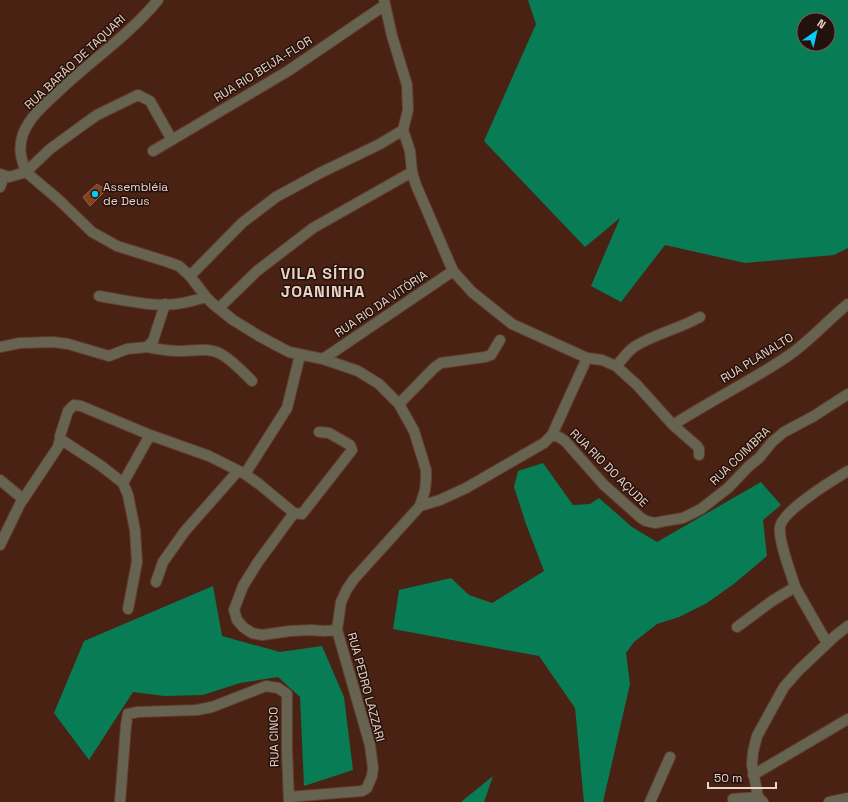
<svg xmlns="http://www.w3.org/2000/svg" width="848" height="802" font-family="'Space Grotesk',sans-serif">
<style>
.forest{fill:#077c55;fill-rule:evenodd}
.building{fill:#893f1e;stroke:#8f6351}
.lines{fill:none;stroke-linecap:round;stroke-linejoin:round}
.minor-casing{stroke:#633e30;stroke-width:12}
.minor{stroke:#666451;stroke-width:10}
.poi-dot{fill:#07cbf9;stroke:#23120b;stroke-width:1.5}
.labels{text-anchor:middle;stroke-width:3;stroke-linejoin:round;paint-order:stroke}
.street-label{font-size:12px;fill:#ebd2c8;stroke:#23120b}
.poi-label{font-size:12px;fill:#ebd2c8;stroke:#23120b;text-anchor:start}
.district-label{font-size:16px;font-weight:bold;letter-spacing:1px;fill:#ebd2c8;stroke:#23120b}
</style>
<rect width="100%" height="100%" fill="#492213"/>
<!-- forest -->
<path class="forest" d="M 528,0 L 848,0 L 848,248 L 834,255 L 745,263 L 665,245 L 621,302 L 591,286 L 620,218 L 585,247 L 484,141 L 536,24 ZM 804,20 L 828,20 L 828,44 L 804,44 Z
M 543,463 L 573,505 L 590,504 L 599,498 L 632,527 L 657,542 L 761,482 L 781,505 L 763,520 L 767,556 L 735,583 L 707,603 L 679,617 L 657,624 L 634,642 L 626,653 L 630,684 L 603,802 L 584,802 L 575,708 L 539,656 L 393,629 L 399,590 L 451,578 L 469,595 L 492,603 L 544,571 L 526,524 L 514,487 L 518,471 Z
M 213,586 L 222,636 L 280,652 L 322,646 L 344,697 L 353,770 L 304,786 L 300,697 L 278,677 L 240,683 L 203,695 L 164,696 L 133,692 L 89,760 L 54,713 L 84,641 Z
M 493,776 L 484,802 L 461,802 Z"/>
<!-- building -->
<path class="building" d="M 97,184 L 106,190 L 90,206 L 83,197 Z"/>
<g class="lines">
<defs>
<path id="minor" d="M 384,0 L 392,36 L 407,85 L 408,110 L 403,130 L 410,151 L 412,172 L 416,185 L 453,271 L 472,292 L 512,324 L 587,358 L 602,360 L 616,366 L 637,385 L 673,425 L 697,446 L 699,449 L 699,455
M 153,151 L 288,71 L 385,5
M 26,172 L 59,200 L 92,232 L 117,246 L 168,262 L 179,266 L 190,276 L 206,297 L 213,304 L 233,320 L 259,336 L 289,352 L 323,359 L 358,371 L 379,384 L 399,404 L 414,431 L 419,447 L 426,470 L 426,480 L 425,490 L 420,506 L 354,579 L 347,589 L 341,602 L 337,630 L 370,745 L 373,768 L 372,776 L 367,788 L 362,791 L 289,797
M 26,172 C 21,159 18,148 23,134 C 30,116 46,103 60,90 C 92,60 130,34 158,0
M 0,174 L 9,177 L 26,172 L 50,149 L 76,130 L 97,115 L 138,95 L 150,101 L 172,140
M 0,187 L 4,176
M 190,276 L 242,223 L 276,197 L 320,173 L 380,144 L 403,130
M 99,296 C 124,300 150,307 176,304 C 186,303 196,300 206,297
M 219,308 L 257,271 L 313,228 L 412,172
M 0,347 L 20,343 L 53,342 L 68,344 L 109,356 L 127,349 L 147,347 L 153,341 L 165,304
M 147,347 C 157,349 168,351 178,351 C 193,351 208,347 221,354 C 233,361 243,372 252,381
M 323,359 L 453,271
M 616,366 C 622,360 627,352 634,347 C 654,334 679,329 700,317
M 399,404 L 434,368 L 441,363 L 485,357 L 491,355 L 500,340
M 673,425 C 710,401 751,381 788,356 C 810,341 827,321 848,304
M 552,435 L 559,437 L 565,441 L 604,485 L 641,518 L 646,521 L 655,523 L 665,521 L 683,518 L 701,509 L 728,488 L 749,466 L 759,458 L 772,442 L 784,432 L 814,416 L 848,394
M 60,439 L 100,465 L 123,483 L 128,495 L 135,530 L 137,562 L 128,609
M 245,474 L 287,408 L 300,355
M 0,480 L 23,499
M 123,483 L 150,435
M 420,506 L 440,500 L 466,488 L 544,443 L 552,435 L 587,358
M 294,513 L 258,562 L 243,586 L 234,610 L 237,620 L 243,627 L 252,633 L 262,635 L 290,631 L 312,630 L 323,631 L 337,630
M 0,545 L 20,504 L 58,447 L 60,439 L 60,436 L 68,411 L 74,405 L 81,406 L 150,435 L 209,456 L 245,474 L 259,484 L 294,513 L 302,514 L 352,450 L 350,445 L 329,433 L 319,432
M 156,582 L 163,562 L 185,531 L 238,471
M 795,587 L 827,643
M 737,627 L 772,601 L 795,587 C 791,572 778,541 780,527 C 782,511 833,480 848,471
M 753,775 L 848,719
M 733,799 L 758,797
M 120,802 L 126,725 L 128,714 L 138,712 L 197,710 L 212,707 L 266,686 L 278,688 L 287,694 L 287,750 L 289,802
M 650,802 L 670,757
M 763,802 L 758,797 L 752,765 L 753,752 L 757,736 L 784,687 L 799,670 L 835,636 L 848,626
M 829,802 L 848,798"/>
</defs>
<!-- minor casing -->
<use href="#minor" class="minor-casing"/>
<!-- minor -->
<use href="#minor" class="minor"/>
</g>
<!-- markers -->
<circle class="poi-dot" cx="95" cy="194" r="4"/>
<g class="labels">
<!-- street labels -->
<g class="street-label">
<text transform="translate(75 62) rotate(-43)" y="4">RUA BARÃO DE TAQUARI</text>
<text transform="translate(263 69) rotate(-32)" y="4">RUA RIO BEIJA-FLOR</text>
<text transform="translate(381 304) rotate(-34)" y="4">RUA RIO DA VITÓRIA</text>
<text transform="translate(757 358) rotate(-32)" y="4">RUA PLANALTO</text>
<text transform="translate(740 456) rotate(-44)" y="4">RUA COIMBRA</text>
<text transform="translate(609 468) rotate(45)" y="4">RUA RIO DO AÇUDE</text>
<text transform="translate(366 687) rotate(75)" y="4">RUA PEDRO LAZZARI</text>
<text transform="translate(274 737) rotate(-91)" y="4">RUA CINCO</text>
</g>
<!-- poi labels -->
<g class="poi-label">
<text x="103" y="191">Assembléia<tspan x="103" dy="14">de Deus</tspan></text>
</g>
<!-- district labels -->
<g class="district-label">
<text x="323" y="279">VILA SÍTIO<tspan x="323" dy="18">JOANINHA</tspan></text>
</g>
</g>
<!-- north arrow -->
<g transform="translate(816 32) rotate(34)"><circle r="19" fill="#23120b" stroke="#735f57"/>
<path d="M0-3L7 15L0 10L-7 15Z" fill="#07cbf9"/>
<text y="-6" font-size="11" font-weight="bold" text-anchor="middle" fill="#ebd2c8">N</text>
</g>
<!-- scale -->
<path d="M708 782v6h68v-6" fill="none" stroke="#ebd2c8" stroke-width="2"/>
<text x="714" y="782" font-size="12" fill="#ebd2c8" stroke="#23120b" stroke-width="3" paint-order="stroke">50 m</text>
</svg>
